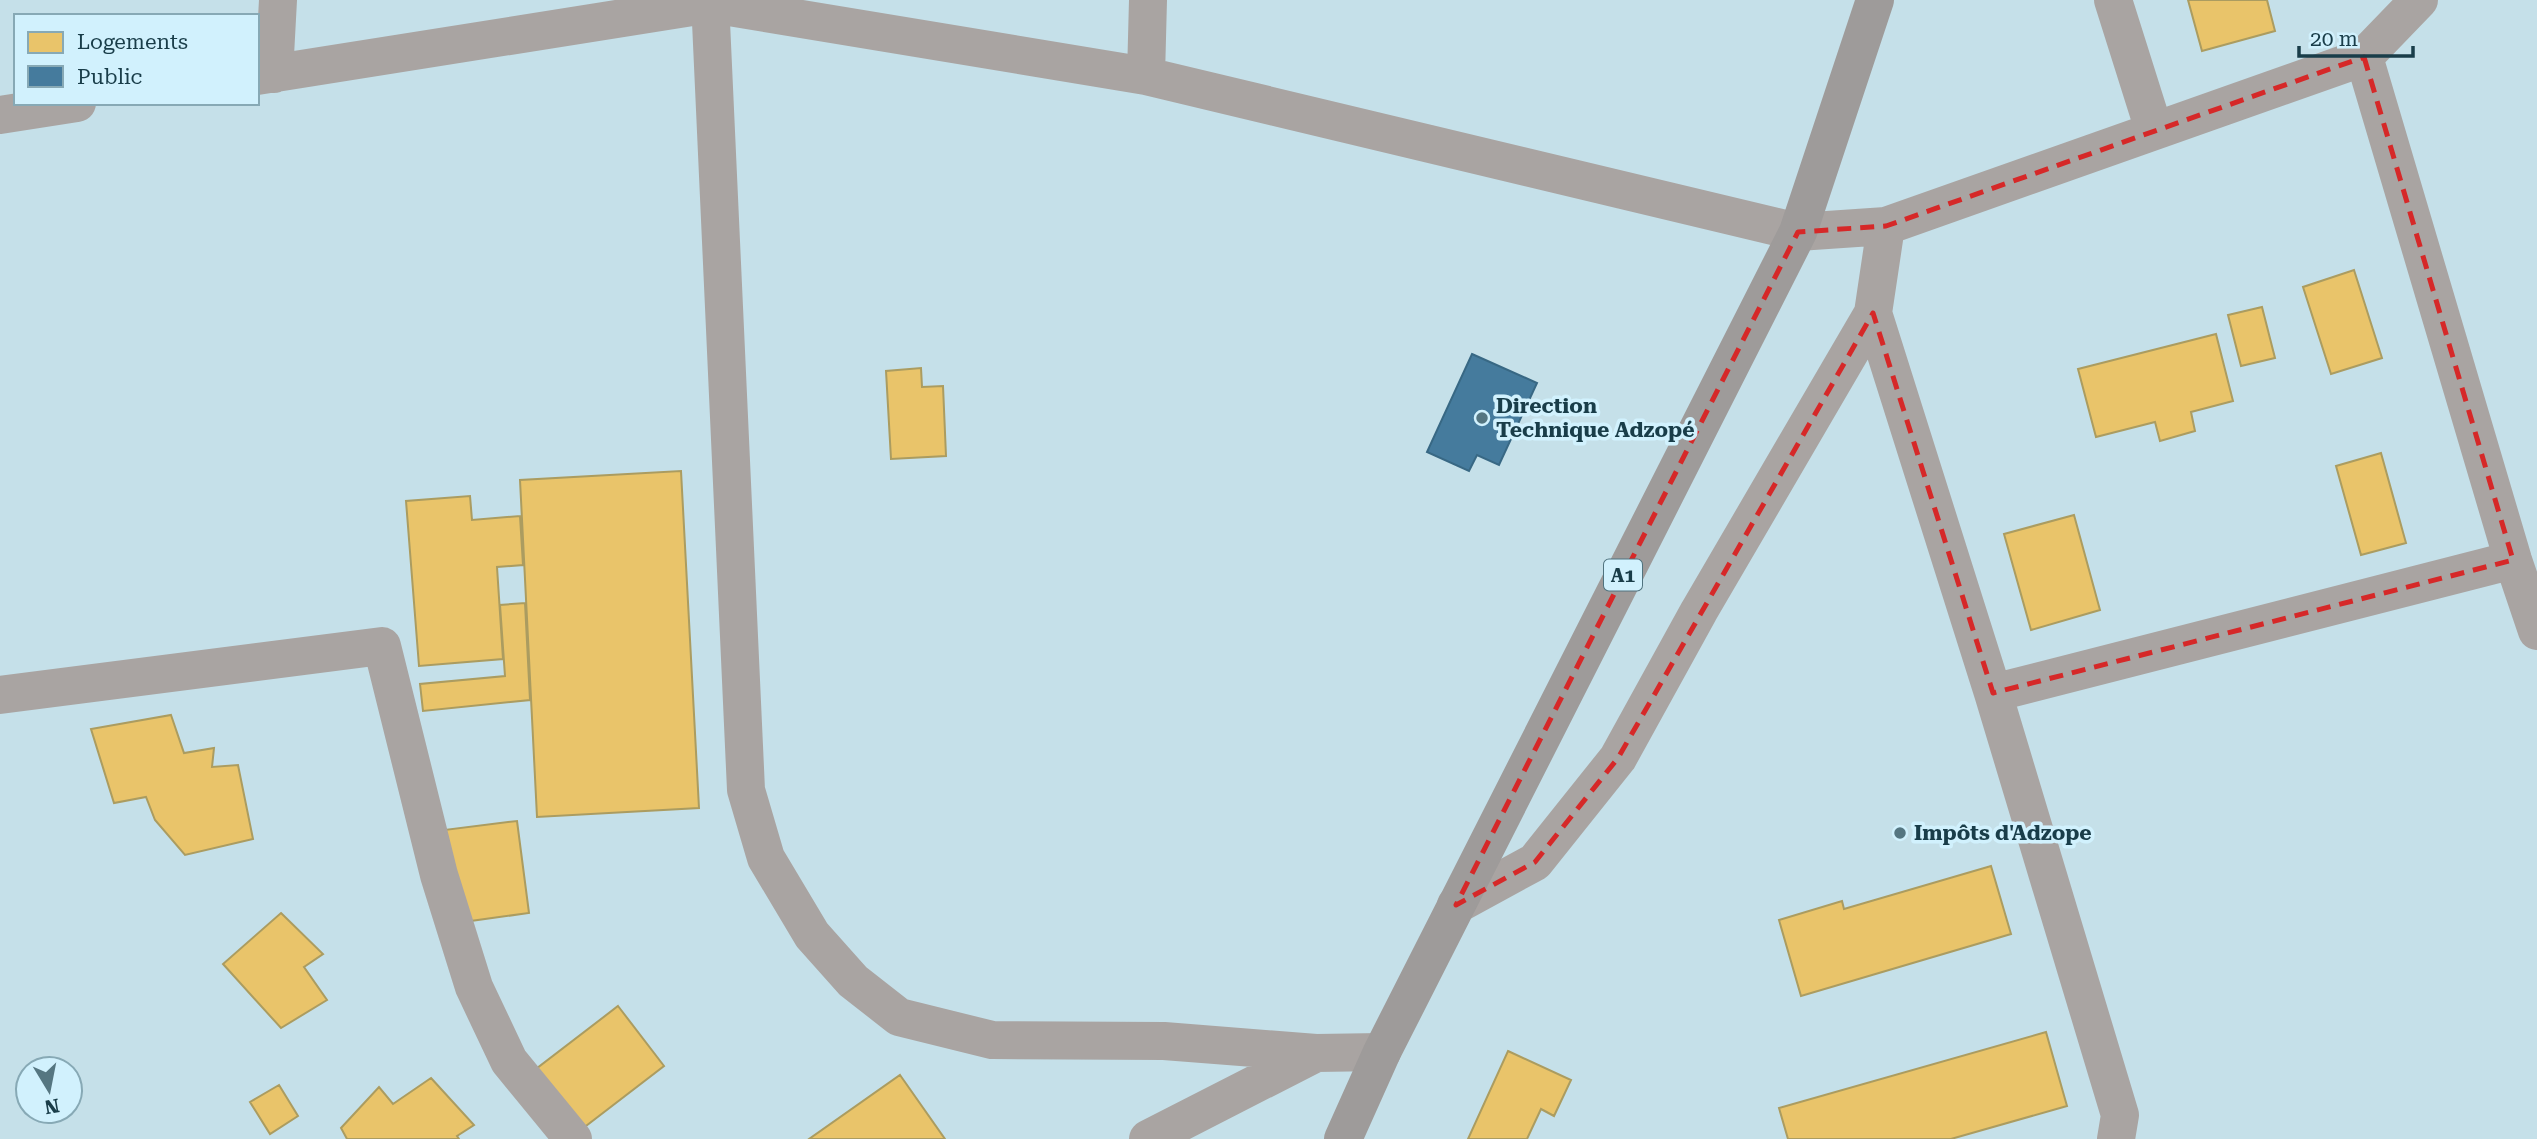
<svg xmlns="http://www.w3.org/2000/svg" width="2537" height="1139" font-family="'Roboto Serif',serif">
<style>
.homes{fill:#e9c46a;stroke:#ab9c60;stroke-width:2}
.public{fill:#457b9d;stroke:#386884;stroke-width:2}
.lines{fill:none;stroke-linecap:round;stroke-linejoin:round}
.minor{stroke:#a9a4a2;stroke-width:38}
.major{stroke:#9e9b9a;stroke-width:38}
.marked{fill:none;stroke:#d62828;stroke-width:5;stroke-dasharray:14 9;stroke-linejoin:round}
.poi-dot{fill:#557681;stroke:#d1f1fd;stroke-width:2.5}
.labels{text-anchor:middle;stroke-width:7;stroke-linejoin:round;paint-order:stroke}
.shield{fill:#d1f1fd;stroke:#50737f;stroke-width:2}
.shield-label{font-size:19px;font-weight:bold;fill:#193d49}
.poi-label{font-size:21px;font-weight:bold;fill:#193d49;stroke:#d1f1fd;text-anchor:start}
</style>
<rect width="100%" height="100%" fill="#c5e0e9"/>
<!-- homes -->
<path class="homes" d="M 2188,0 L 2267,0 L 2275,31 L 2202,51 Z
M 2354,270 L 2382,358 L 2331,374 L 2303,287 Z
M 2262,307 L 2275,358 L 2241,366 L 2228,315 Z
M 2216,334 L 2233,401 L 2191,412 L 2195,431 L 2160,441 L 2155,422 L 2096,437 L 2078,369 Z
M 921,368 L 922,387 L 943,386 L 946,456 L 891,459 L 886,371 Z
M 2381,453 L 2406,543 L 2361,555 L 2336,466 Z
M 681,471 L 699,808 L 537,817 L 520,480 Z
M 470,496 L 472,520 L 520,516 L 523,565 L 497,567 L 503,659 L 419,666 L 406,501 Z
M 2074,515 L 2100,610 L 2031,630 L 2004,534 Z
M 525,603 L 530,700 L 423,711 L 420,684 L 505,676 L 500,605 Z
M 171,715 L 184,753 L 214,748 L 212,767 L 238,765 L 253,839 L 185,855 L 155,820 L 146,797 L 114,803 L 91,729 Z
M 517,821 L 529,913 L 456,923 L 444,830 Z
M 1991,866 L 2011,934 L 1801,996 L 1779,920 L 1842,901 L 1844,909 Z
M 281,913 L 323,954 L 304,967 L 327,1000 L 281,1028 L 223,964 Z
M 618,1006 L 664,1066 L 569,1139 L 519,1082 Z
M 2046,1032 L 2067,1106 L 1951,1139 L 1788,1139 L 1779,1108 Z
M 1508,1051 L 1571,1080 L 1554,1116 L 1541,1109 L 1527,1139 L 1468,1139 Z
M 900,1075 L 945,1139 L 809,1139 Z
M 431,1078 L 474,1125 L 457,1136 L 459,1139 L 347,1139 L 341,1128 L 379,1087 L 393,1104 Z
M 279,1085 L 298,1116 L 270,1134 L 250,1102 Z"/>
<!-- public -->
<path class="public" d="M 1472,354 L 1537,383 L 1499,465 L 1477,455 L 1469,471 L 1427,452 Z"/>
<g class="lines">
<!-- minor -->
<path class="minor" d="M 710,0 L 746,790 L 766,858 L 812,935 L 853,981 L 899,1017 L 992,1040 L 1164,1041 L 1316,1053 L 1382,1052
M 2113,0 L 2154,130
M 2364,57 L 2513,560 L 2537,631
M 274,74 L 278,0
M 257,76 L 711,4 L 1146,76 L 1798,232 L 1886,226 L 2364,57 L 2419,0
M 1146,76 L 1148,0
M 0,115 L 77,103
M 1886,226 L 1873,313 L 1993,693 L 2120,1115 L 2116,1139
M 1993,693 L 2513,560
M 0,695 L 382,646 L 439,875 L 474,987 L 509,1061 L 573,1139
M 1456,905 L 1535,862 L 1618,758 L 1699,611 L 1873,313
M 1148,1139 L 1316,1053"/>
<!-- major -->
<path class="major" d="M 1343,1139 L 1382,1052 L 1798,232 L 1875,0"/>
</g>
<!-- marked area -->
<path class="marked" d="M 2364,57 L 2513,560 L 1993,693 L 1873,313 L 1618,758 L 1535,862 L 1456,905 L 1798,232 L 1886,226 Z"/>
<!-- markers -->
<g class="poi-dot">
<circle cx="1482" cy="418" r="7"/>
<circle cx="1900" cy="833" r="7"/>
</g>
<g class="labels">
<!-- shield labels -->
<rect class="shield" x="1604" y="559.5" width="38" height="31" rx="5"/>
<g class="shield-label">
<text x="1623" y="582">A1</text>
</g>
<!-- poi labels -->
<g class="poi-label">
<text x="1496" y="413">Direction<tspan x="1496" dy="24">Technique Adzopé</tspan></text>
<text x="1914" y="840">Impôts d'Adzope</text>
</g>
</g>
<!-- legend -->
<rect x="14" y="14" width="245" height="91" fill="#d1f1fd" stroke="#87a9b5" stroke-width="2"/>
<rect x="28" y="32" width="35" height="21" fill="#e9c46a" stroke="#87a9b5" stroke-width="2"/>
<text x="77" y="49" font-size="21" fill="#193d49">Logements</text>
<rect x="28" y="66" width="35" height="21" fill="#457b9d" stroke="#87a9b5" stroke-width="2"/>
<text x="77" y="84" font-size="21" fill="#193d49">Public</text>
<!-- north arrow -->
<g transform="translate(49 1090) rotate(170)"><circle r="33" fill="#d1f1fd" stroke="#87a9b5" stroke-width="2"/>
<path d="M0-5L12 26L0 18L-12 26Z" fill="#557681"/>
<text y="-10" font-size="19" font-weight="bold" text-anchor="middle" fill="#193d49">N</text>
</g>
<!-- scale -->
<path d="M2299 46v10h114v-10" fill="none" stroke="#193d49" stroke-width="3.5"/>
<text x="2310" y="46" font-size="21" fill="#193d49" stroke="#d1f1fd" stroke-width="5" paint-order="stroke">20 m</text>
</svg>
